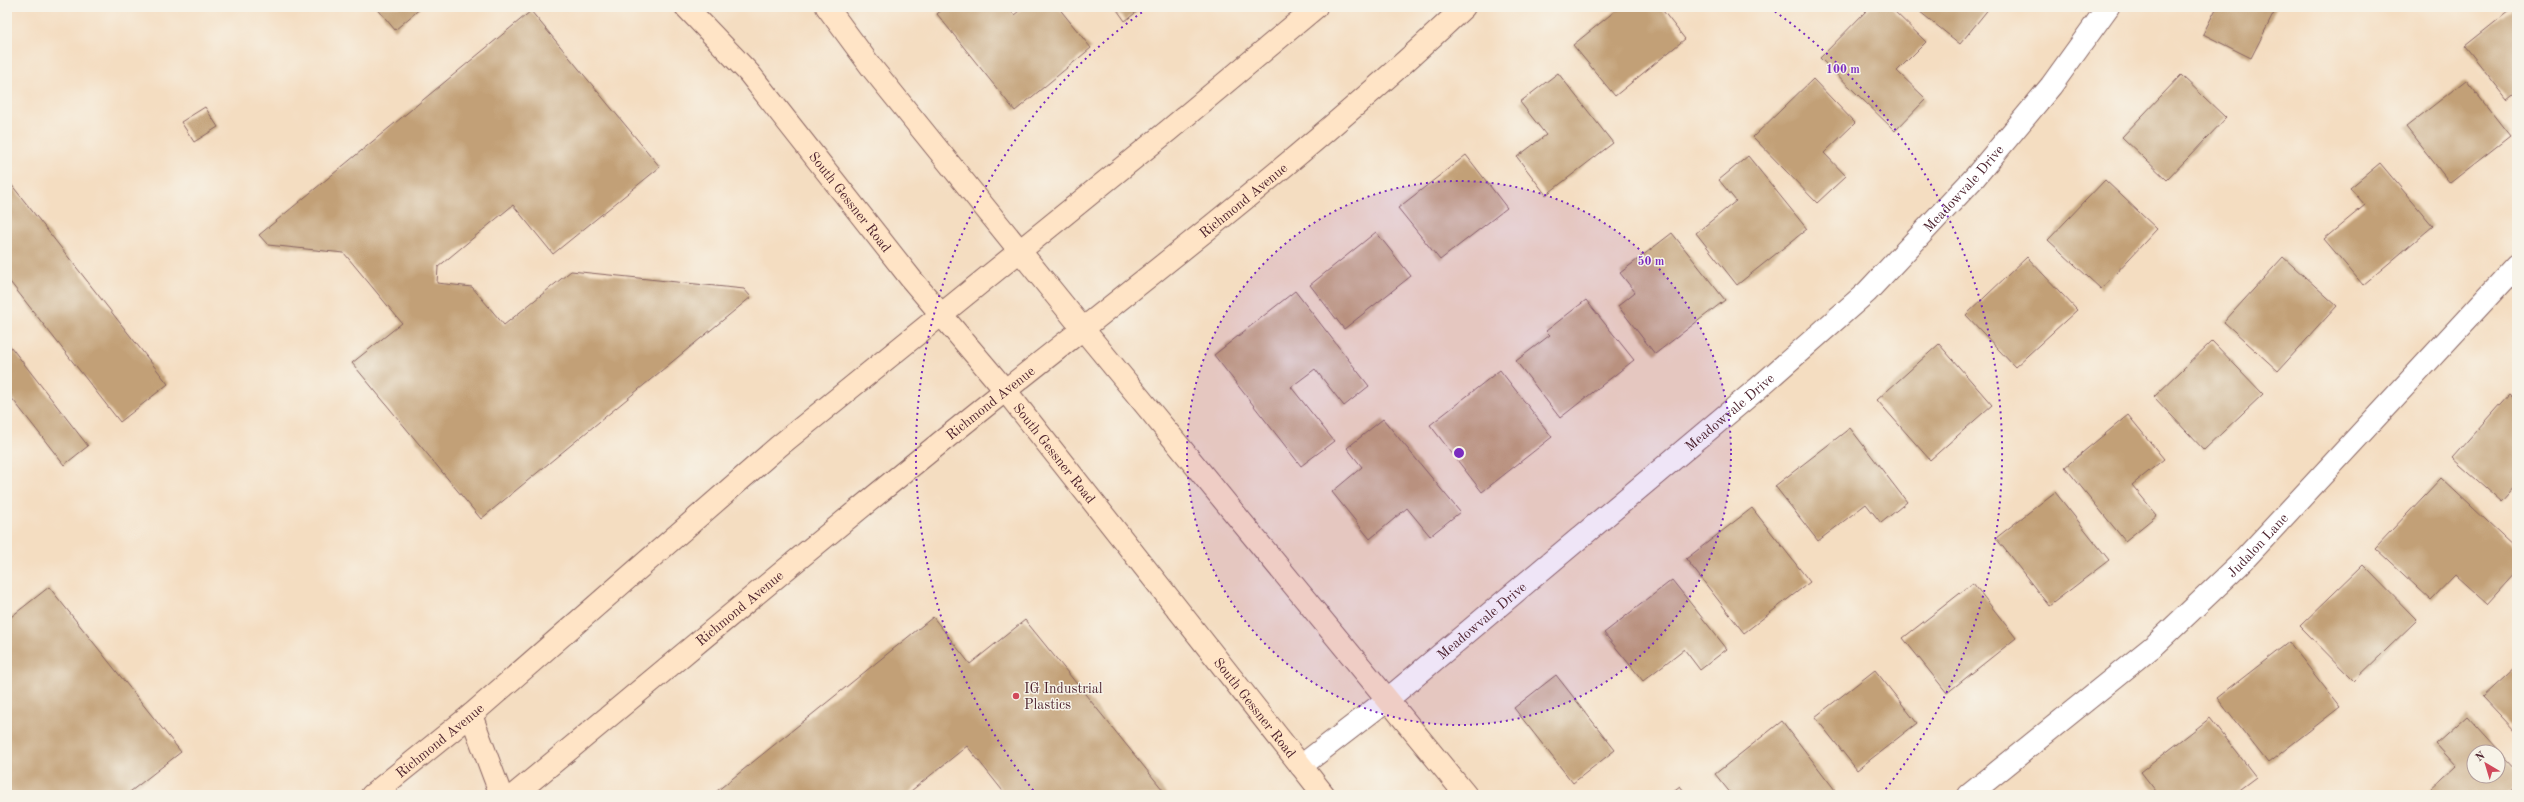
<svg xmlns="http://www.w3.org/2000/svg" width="2524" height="802" font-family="'Old Standard TT',serif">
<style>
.building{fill:#c2a077;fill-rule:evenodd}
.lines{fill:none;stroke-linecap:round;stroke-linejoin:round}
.minor-casing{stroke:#866260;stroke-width:24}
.secondary-casing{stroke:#866260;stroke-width:24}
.minor{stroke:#fff;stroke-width:22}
.secondary{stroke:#ffe4c6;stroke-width:22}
.ring{fill:none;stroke:#7b2cbf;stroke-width:2;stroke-dasharray:2 4}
.poi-dot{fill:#d1495b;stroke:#f7f3e8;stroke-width:1.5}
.labels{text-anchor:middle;stroke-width:3;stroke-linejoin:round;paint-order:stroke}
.street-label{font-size:14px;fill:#4a1f2b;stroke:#f7f3e8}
.poi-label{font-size:14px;fill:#4a1f2b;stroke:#f7f3e8;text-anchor:start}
.centre{fill:#7b2cbf;stroke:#f7f3e8;stroke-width:2}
.ring-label{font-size:12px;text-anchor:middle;font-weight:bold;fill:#7b2cbf;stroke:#f7f3e8;stroke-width:3;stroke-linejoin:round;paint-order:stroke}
</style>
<rect width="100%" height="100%" fill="#f7f3e8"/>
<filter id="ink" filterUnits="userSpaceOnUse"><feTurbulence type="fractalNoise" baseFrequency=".025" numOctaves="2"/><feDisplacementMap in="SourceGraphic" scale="8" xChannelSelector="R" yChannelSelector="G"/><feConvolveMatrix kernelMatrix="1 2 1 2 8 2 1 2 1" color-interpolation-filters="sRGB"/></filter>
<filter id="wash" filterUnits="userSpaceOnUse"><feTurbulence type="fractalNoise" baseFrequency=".012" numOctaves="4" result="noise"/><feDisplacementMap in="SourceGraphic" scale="16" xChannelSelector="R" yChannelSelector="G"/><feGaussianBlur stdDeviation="0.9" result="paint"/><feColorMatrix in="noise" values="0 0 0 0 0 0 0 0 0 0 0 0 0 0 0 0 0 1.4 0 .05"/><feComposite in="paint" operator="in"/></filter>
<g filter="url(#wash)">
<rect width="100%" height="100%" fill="#f4ddc1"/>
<g id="blocks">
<!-- building -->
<path class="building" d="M 376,7 L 422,7 L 395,30 Z
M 945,7 L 1008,7 L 1014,15 L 1024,7 L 1058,7 L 1091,48 L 1015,111 L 937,14 Z
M 1115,7 L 1143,7 L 1125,21 Z
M 1620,7 L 1660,7 L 1685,39 L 1615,96 L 1573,45 Z
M 1870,7 L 1890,7 L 1926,42 L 1897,71 L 1926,99 L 1895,131 L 1820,58 Z
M 1914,7 L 1990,7 L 1960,44 Z
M 2217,7 L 2277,7 L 2251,58 L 2203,34 Z
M 2514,7 L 2517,7 L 2517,91 L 2507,99 L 2465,46 Z
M 531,11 L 660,167 L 553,254 L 513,205 L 438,267 L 437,283 L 472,287 L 504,325 L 571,271 L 744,289 L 751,297 L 481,519 L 352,363 L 402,323 L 344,253 L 268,245 L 259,235 Z
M 1558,73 L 1613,143 L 1546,195 L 1517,157 L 1546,135 L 1520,102 Z
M 2181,75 L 2226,118 L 2167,180 L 2122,137 Z
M 1813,79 L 1855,123 L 1824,153 L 1846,176 L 1817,203 L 1753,137 Z
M 2466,80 L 2510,136 L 2450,183 L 2406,127 Z
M 205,107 L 218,127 L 194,142 L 181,122 Z
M 1466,155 L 1507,208 L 1440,260 L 1398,208 Z
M 1748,156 L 1807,229 L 1737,285 L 1696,233 L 1736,201 L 1719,180 Z
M 2380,163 L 2433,226 L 2363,285 L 2324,239 L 2365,205 L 2350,188 Z
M 7,179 L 168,384 L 120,422 L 7,278 Z
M 2105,180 L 2157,229 L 2101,289 L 2048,240 Z
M 1376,232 L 1411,276 L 1344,329 L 1310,285 Z
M 1672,233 L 1725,300 L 1655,354 L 1618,306 L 1635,292 L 1620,273 Z
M 2027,257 L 2077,310 L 2015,367 L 1966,315 Z
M 2283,257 L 2337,306 L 2278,371 L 2224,322 Z
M 1295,291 L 1369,386 L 1344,406 L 1315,369 L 1291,387 L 1334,441 L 1301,466 L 1214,355 Z
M 1586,300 L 1634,360 L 1560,418 L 1516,361 L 1550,335 L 1546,331 Z
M 2212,341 L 2263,394 L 2204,450 L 2154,397 Z
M 7,342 L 88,446 L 64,465 L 7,392 Z
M 1939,344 L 1992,405 L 1930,460 L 1877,400 Z
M 1500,370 L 1552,437 L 1482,492 L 1430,425 Z
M 2509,394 L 2517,401 L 2517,485 L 2502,502 L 2452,458 Z
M 2128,415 L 2164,459 L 2132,485 L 2157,515 L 2125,541 L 2065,467 Z
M 1383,419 L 1460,512 L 1430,536 L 1407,508 L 1370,539 L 1332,492 L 1362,467 L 1347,448 Z
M 1850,428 L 1907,502 L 1881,523 L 1866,504 L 1818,541 L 1775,486 Z
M 2441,478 L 2517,549 L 2517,571 L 2487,604 L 2455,575 L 2431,600 L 2375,548 Z
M 2055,492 L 2109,560 L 2049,606 L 1996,538 Z
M 1752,508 L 1810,582 L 1744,633 L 1686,559 Z
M 2363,565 L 2417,620 L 2354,681 L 2300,626 Z
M 1672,580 L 1727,649 L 1700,670 L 1684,649 L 1643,681 L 1604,633 Z
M 1973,583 L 2016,638 L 1947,693 L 1903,638 Z
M 49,587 L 181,752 L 126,795 L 7,795 L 7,620 Z
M 933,617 L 970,664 L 1025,620 L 1167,795 L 1006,795 L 967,746 L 906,795 L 712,795 Z
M 2289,642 L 2340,707 L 2268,763 L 2217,698 Z
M 2517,666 L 2517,733 L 2483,697 Z
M 1875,670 L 1917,723 L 1857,770 L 1815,717 Z
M 1556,675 L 1615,750 L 1573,783 L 1514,708 Z
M 2467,716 L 2517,771 L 2517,784 L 2505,795 L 2431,795 L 2428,792 L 2456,766 L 2436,744 ZM 2474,752 L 2498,752 L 2498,776 L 2474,776 Z
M 2210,718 L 2256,777 L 2232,795 L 2159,795 L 2141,772 Z
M 1782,721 L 1835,790 L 1828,795 L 1732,795 L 1715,774 Z
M 1680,786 L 1687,795 L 1668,795 Z"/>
</g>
</g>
<g filter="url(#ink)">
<use href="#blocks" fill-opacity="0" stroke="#866260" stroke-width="1"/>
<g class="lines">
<defs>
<g id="minor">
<path id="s1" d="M 1301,766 L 1388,699 L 1757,389 L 1867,292 L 1975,177 L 2051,86 L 2108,7"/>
<path id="s2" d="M 1969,795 L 2156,644 L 2239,565 L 2517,265"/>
</g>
<g id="secondary">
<path id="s3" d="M 686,7 L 749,73 L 912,280 L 1005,390 L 1324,795"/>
<path d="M 827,7 L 872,68 L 1083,329 L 1466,795"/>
<path d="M 471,715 L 501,795"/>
<path id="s4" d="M 372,795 L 471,715 L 779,446 L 1169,130 L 1316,7"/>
<path id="s5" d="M 514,795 C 678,660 841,521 1007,389 C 1163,265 1320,144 1464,7"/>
</g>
</defs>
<!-- minor casing -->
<use href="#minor" class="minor-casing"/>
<!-- secondary casing -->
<use href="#secondary" class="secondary-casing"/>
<!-- minor -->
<use href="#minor" class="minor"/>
<!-- secondary -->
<use href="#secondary" class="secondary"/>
</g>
</g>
<!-- distance rings -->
<circle cx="1459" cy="453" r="272" fill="#7b2cbf" fill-opacity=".12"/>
<g class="ring">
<circle cx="1459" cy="453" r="272"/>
<path d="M1037 795A543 543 0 0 1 1148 8M1770 8A543 543 0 0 1 1881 795"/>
</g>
<!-- markers -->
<circle class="poi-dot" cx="1016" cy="696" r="4"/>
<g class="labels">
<!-- street labels -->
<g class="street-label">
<text dy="5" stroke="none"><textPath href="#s1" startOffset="880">Meadowvale Drive</textPath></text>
<text dy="5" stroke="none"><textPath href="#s5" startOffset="941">Richmond Avenue</textPath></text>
<text dy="5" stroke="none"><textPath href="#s3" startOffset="255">South Gessner Road</textPath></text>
<text dy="5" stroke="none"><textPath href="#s5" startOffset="617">Richmond Avenue</textPath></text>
<text dy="5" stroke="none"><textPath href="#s1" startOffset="556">Meadowvale Drive</textPath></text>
<text dy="5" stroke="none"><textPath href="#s3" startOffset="579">South Gessner Road</textPath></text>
<text dy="5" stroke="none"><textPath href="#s2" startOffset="382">Judalon Lane</textPath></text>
<text dy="5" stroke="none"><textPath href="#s5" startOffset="293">Richmond Avenue</textPath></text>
<text dy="5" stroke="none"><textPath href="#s1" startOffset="232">Meadowvale Drive</textPath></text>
<text dy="5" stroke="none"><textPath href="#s3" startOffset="903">South Gessner Road</textPath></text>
<text dy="5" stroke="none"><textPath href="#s4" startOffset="87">Richmond Avenue</textPath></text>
</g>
<!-- poi labels -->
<g class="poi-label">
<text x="1024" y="693">IG Industrial<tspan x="1024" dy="16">Plastics</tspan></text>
</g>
</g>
<circle cx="1459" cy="453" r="6" class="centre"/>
<g class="ring-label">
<text x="1843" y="73">100 m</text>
<text x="1651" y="265">50 m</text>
</g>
<!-- margin -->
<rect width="2524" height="802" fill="none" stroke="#f7f3e8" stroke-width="24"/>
<!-- north arrow -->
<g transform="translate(2486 764) rotate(322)"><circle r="19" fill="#f7f3e8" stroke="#b29e9c"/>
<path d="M0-3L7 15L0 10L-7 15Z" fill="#d1495b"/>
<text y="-6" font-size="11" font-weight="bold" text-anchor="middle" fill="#4a1f2b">N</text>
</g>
</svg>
